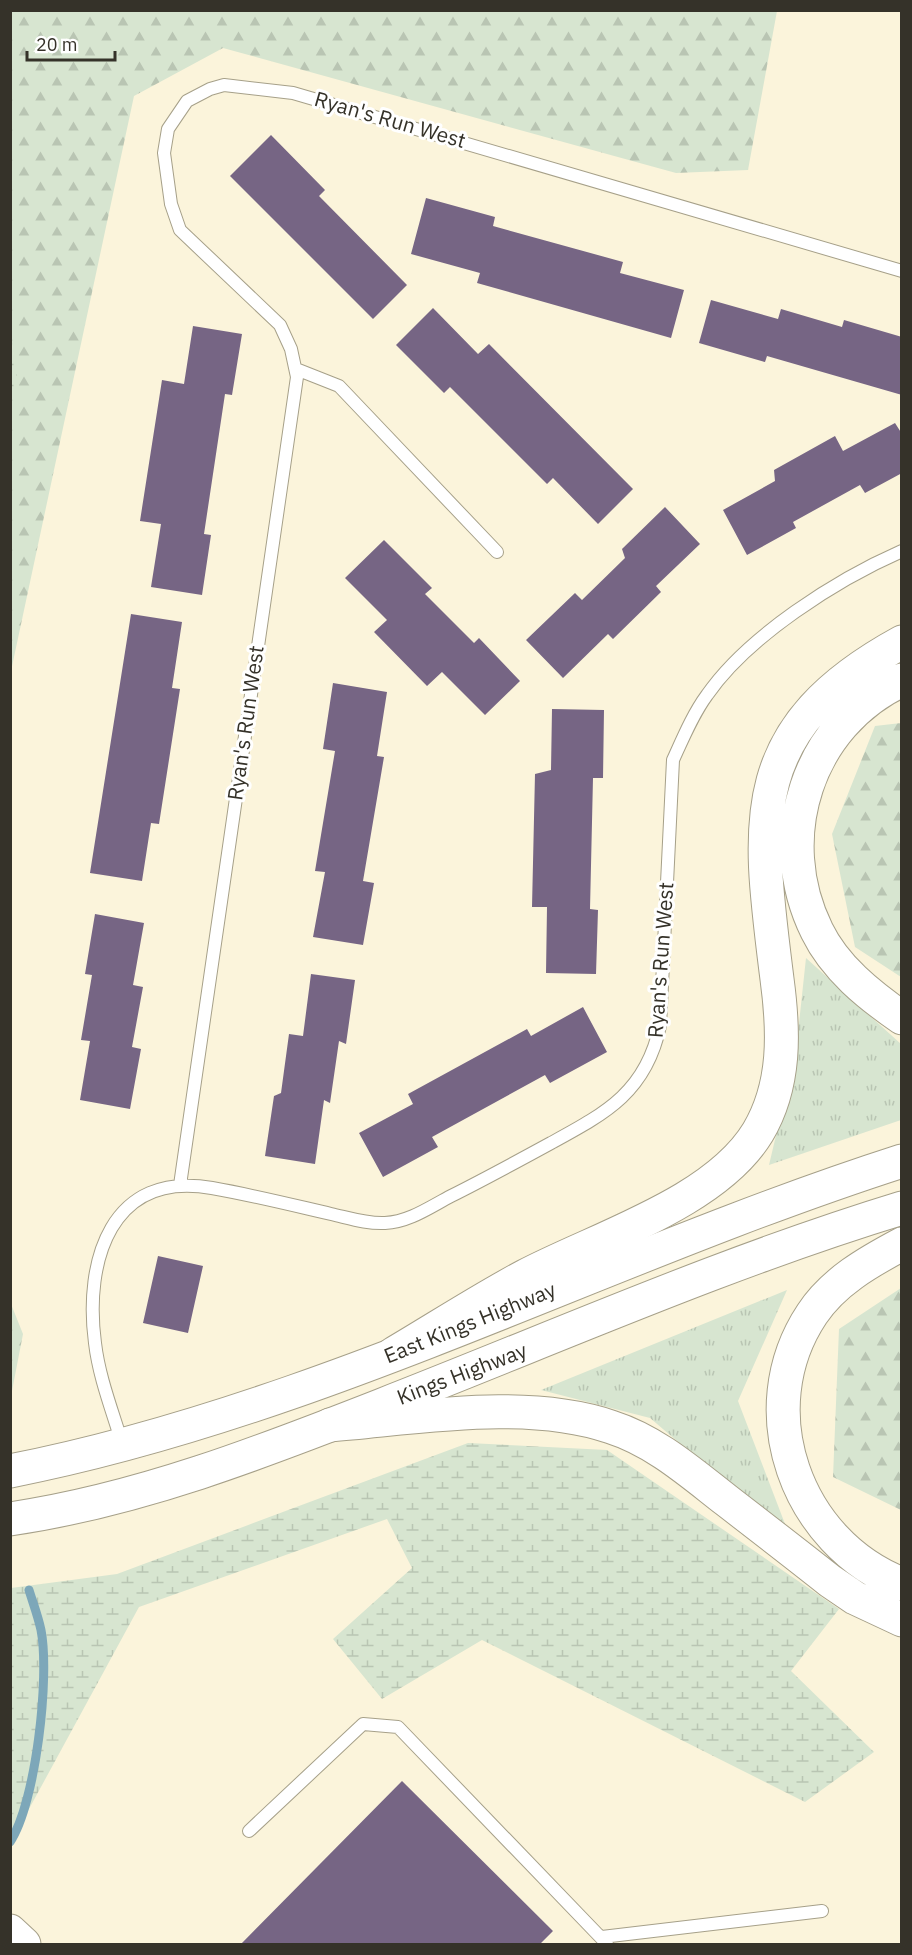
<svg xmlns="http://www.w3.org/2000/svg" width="912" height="1955" font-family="'IBM Plex Sans',sans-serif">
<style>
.grass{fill:url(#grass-tufts)}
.forest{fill:url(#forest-firs)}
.wetland{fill:url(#wetland-marsh)}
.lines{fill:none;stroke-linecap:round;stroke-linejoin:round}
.stream{stroke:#7da7b9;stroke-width:9}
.building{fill:#766584}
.lane-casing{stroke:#a6a089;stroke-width:14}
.secondary-casing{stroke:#a6a089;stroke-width:35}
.primary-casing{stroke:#a6a089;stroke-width:35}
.highway-casing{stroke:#a6a089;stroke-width:35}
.lane{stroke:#fff;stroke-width:12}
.secondary{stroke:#fff;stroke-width:33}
.primary{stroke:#fff;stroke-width:33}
.highway{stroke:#fff;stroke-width:33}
.labels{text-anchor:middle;stroke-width:6;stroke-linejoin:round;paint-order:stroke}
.street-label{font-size:21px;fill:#353229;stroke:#fff}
</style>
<defs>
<pattern id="grass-tufts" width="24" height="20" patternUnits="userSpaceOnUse" patternTransform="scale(1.5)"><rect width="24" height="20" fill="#d7e5d0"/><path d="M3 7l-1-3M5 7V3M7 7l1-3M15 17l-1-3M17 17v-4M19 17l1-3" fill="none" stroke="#b9c5b3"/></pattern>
<pattern id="forest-firs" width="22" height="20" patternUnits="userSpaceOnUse" patternTransform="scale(1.5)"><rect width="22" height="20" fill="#d7e5d0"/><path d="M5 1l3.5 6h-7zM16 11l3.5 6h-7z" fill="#b9c5b3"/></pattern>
<pattern id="wetland-marsh" width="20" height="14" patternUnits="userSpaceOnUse" patternTransform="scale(1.5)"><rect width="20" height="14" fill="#d7e5d0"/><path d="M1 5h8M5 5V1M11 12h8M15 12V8" fill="none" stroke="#b9c5b3"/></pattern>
</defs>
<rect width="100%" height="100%" fill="#fbf4db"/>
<!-- grass -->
<path class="grass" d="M 806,958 L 901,1044 L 901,1120 L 769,1165 L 796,1051 Z
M 787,1290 L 738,1401 L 790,1537 L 650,1418 L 541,1390 Z"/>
<!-- forest -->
<path class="forest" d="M 11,11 L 777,11 L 748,170 L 676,173 L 223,48 L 134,96 L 11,671 L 10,394 L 18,388 L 10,330 Z
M 901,723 L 902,723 L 901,977 L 855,947 L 832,834 L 875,726 Z
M 901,1288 L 901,1510 L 833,1477 L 839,1329 Z
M 11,1304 L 23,1334 L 11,1396 Z"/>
<!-- wetland -->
<path class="wetland" d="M 10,330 L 19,388 L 11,394 L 10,394 Z
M 468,1443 L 607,1450 L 839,1609 L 791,1671 L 874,1752 L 805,1802 L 482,1640 L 382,1699 L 333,1639 L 412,1568 L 387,1519 L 139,1607 L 11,1842 L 11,1588 L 117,1574 Z"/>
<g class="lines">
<!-- stream -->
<path class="stream" d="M 10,1842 C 36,1803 50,1676 41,1630 C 38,1616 33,1603 29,1590"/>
</g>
<!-- building -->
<path class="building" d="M 271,135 L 325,190 L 319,196 L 407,285 L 373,319 L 230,176 Z
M 426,198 L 495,217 L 493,226 L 623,262 L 620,273 L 684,290 L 671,338 L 477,283 L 480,273 L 411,254 Z
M 711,300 L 778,319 L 781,309 L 842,327 L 844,320 L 902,337 L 902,395 L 767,356 L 765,362 L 699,343 Z
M 433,308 L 478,354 L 489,344 L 633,489 L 598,524 L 553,478 L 547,484 L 450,387 L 444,393 L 396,345 Z
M 193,326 L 242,334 L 232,395 L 225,394 L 204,534 L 211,535 L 202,595 L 151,587 L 161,524 L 140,521 L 162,380 L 184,384 Z
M 895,423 L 902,434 L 902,473 L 865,493 L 860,485 L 793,522 L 796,528 L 747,555 L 723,510 L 775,481 L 774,470 L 835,436 L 843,451 Z
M 665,507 L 700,544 L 656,586 L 661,592 L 613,639 L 608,634 L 563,678 L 526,640 L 575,593 L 582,600 L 625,558 L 622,549 Z
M 384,540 L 432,588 L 425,594 L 474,643 L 479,638 L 520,681 L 485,715 L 442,672 L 427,686 L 374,632 L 387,620 L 345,578 Z
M 131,614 L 182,622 L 172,688 L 180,689 L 159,824 L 151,823 L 142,881 L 90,873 Z
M 333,683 L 387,692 L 377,756 L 384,757 L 363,881 L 374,883 L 363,945 L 313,937 L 325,872 L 315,871 L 335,751 L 323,749 Z
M 552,709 L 604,710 L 603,778 L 593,778 L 590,909 L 598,910 L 596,974 L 546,973 L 547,907 L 532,907 L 535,774 L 551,770 Z
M 95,914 L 144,923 L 133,985 L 143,987 L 132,1047 L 141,1049 L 130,1109 L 80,1100 L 90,1041 L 81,1040 L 92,975 L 85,974 Z
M 311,974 L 355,980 L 346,1044 L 339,1041 L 330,1103 L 324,1100 L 315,1164 L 265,1156 L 274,1096 L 281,1093 L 289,1034 L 303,1036 Z
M 583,1007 L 607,1052 L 550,1083 L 545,1075 L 432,1137 L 438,1147 L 383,1177 L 359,1133 L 413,1104 L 408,1094 L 527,1029 L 531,1036 Z
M 158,1256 L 203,1266 L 188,1333 L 143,1323 Z
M 402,1781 L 553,1931 L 540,1944 L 241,1944 Z"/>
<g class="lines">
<defs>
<path id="lane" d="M 296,369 L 339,386 L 497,552
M 180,1185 L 297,377 L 291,349 L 280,325 L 180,230 L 171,204 L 164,153 L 168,129 L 187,101 L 210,89 L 224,85 L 293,93 L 902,271
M 122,1443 C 112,1410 99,1377 95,1343 C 84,1261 111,1170 212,1188 C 252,1195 292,1205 331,1214 C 349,1218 367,1224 385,1223 C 409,1222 430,1207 451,1196 C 485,1179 518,1161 551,1143 C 606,1113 646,1092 660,1026 L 673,760 C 683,738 693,714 707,695 C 748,636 836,580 902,551
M 249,1831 L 363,1724 L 398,1727 L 607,1944
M 602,1937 L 822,1911"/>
<path id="secondary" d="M 10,1931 L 24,1944"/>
<path id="primary" d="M 10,1471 C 320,1410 603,1257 902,1161
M 10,1519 C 139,1500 262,1452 382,1405 C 554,1338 725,1262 902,1208"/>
<path id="highway" d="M 902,680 C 807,724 771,838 817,931 C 835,968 869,995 902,1018
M 902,1244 C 868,1262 833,1282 812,1314 C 748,1410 796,1543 902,1584
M 393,1354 C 437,1328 480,1300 525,1276 C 597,1238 715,1203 758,1132 C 786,1085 784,1031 777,979 C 757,820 743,729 902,642
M 330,1425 C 417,1418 526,1398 611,1427 C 655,1441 690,1472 726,1500 C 761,1527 796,1554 830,1581 L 855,1598 L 902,1620"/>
</defs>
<!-- lane casing -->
<use href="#lane" class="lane-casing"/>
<!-- secondary casing -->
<use href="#secondary" class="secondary-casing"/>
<!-- primary casing -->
<use href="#primary" class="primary-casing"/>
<!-- highway casing -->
<use href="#highway" class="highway-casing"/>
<!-- lane -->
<use href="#lane" class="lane"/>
<!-- secondary -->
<use href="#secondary" class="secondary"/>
<!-- primary -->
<use href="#primary" class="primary"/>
<!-- highway -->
<use href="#highway" class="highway"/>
</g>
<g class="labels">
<!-- street labels -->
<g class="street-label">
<text transform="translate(390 120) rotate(16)" y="7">Ryan's Run West</text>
<text transform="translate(246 723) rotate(-82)" y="7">Ryan's Run West</text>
<text transform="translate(661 960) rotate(-86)" y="7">Ryan's Run West</text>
<text transform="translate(470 1323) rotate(-22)" y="7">East Kings Highway</text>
<text transform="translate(462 1374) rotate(-21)" y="7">Kings Highway</text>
</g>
</g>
<!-- border -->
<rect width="912" height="1955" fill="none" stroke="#353229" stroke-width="24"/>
<!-- scale -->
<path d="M27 51v9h88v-9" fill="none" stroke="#353229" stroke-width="3"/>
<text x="36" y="51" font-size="18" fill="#353229" stroke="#ffffff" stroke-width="4.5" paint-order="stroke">20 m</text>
</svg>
